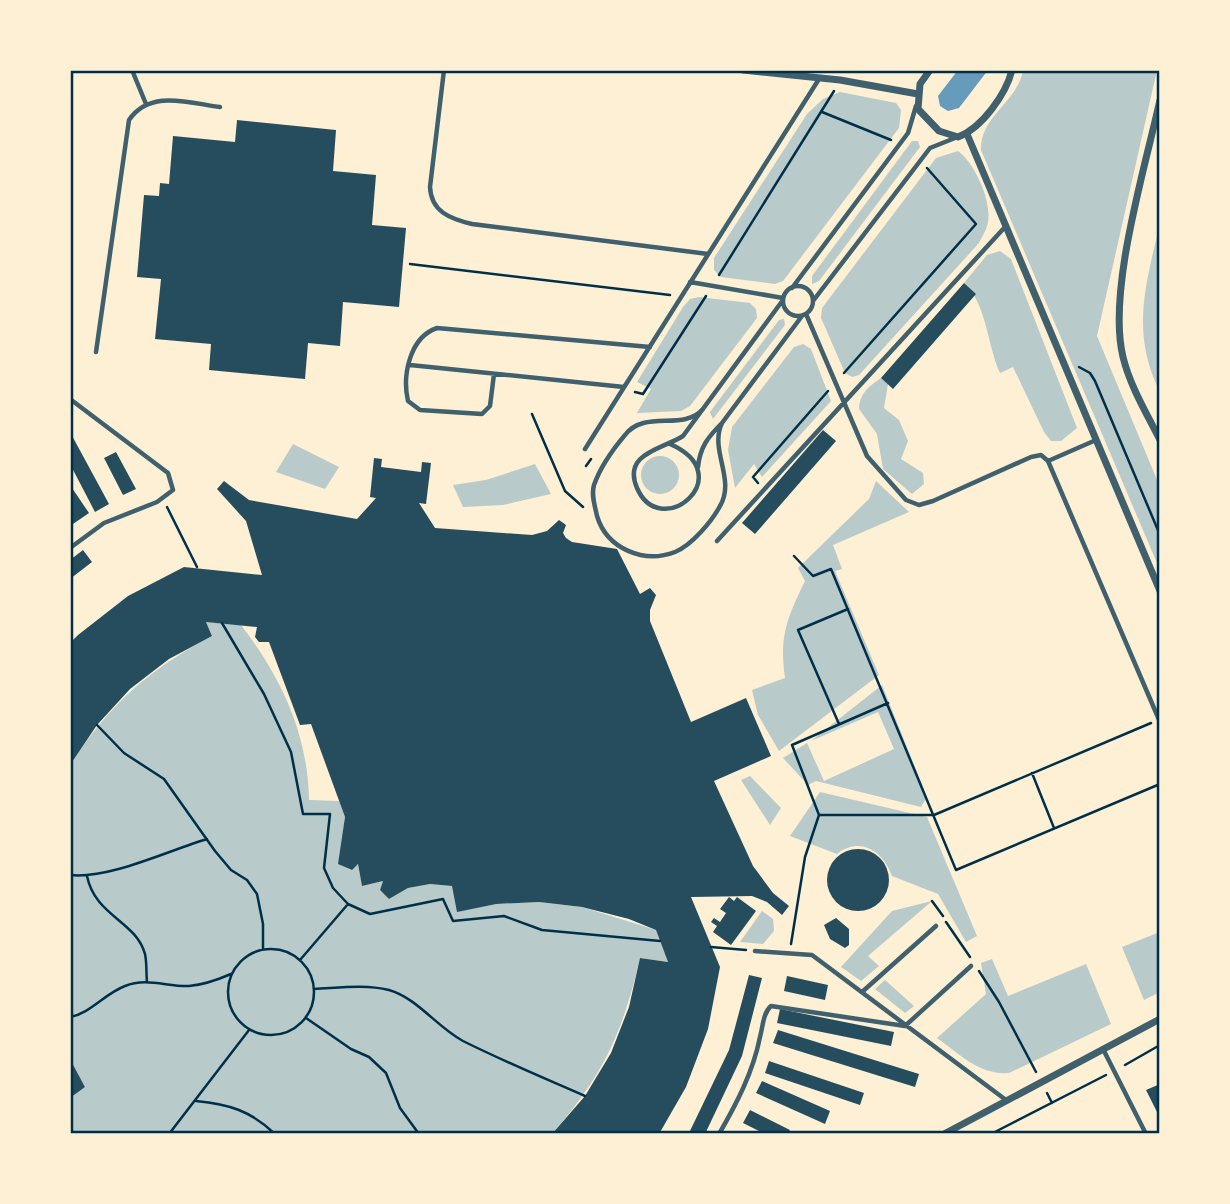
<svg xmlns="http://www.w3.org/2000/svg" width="1230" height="1204" font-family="'Sofia Sans Condensed',sans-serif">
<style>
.green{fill:#b9caca}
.water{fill:#669bbc}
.building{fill:#264d5e}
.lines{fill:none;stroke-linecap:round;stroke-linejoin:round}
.path{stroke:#003049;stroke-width:2.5}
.service{stroke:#3f606c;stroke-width:4.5}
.minor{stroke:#3f606c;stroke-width:7}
.neatline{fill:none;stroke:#003049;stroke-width:2.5}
</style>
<rect width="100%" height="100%" fill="#fdf0d5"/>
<!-- green -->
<path class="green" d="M 1023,70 L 1157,70 L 1097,336 L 1160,487 L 1160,570 L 981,150 C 980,116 1018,102 1023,70 Z
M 840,92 L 896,103 L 901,110 L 899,128 L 783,281 L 775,284 L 721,277 L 714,270 L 714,258 L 807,114 L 823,99 Z
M 912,141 L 918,141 L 920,147 L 819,281 L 812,284 L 812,276 Z
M 958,151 C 975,163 992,202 988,222 C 987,229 982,237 979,243 L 859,375 L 852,377 L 845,373 L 821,318 L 822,308 L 936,158 Z
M 1160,223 L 1160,392 C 1130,332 1146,284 1160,223 Z
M 1000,251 L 1011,259 L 1077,428 L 1061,441 L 1051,441 L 1044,432 L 1013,367 L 1000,373 C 987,345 987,304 964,283 L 987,255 Z
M 699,297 L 750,303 L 756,309 L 757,318 L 690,406 L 681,411 L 637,413 L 651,389 L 637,382 L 683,307 L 690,299 Z
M 784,319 L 785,325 L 713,419 L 710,412 L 779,320 Z
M 803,344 L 811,349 L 831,401 L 762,477 L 754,464 L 735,488 L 728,450 L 732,427 L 794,347 Z
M 881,378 L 888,384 L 884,408 L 899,420 L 908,441 L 901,459 L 923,473 L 924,484 L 912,494 L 883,469 L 877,434 L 859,409 C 860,393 868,387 881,378 Z
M 293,444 L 339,467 L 325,489 L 276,472 Z
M641 475a19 19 0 1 1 38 0a19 19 0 1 1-38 0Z
M 535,464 L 551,494 L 503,505 L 463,507 L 453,485 L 486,480 Z
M 876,481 L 909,512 L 833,545 L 842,569 L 835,571 L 879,675 L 779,751 L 758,715 L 752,690 L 785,678 C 779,637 787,618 805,581 L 798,568 L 869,499 Z
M 206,622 L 241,625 C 281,677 308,734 309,800 L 339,801 L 345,817 L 339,864 L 351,870 L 358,864 L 362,886 L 383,881 L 380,890 L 389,899 L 408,888 L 430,884 L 452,886 L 496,904 L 539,902 L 582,907 L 656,930 L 668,962 L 640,958 C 622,1035 603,1075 552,1134 L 70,1134 L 70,1098 L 85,1087 L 70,1059 L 70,765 C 110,704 148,670 212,636 Z
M 882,685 L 927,797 L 921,807 L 816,781 L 808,785 L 783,758 L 807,743 L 824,781 L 894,749 L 878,712 L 811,741 Z
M 750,776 L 781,808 L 770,825 L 741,780 Z
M 820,792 L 927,817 L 977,936 L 966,942 L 938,894 L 892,876 C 883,851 860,836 837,854 L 790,836 Z
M 932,901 L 868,956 L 879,966 L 861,981 L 841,967 L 892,911 Z
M 762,911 L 773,919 L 774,931 L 763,944 L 740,942 Z
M 1160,932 L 1160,992 L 1144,1000 L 1122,947 Z
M 992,959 L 1008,996 L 1086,964 L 1111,1024 L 1009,1073 C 979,1075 961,1055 937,1038 L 986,994 L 981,963 Z
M 885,980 L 914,1006 L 905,1013 L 875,989 Z"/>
<!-- water -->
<path class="water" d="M 958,70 L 988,70 L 959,108 L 948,111 L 940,106 L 938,96 Z"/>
<!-- building -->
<path class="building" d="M 237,120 L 336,130 L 333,171 L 376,175 L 372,225 L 406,228 L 399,307 L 343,302 L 340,346 L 308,343 L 305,379 L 209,370 L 211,344 L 155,339 L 161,279 L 137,277 L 144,195 L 159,196 L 160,183 L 169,184 L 173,136 L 235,142 Z
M 964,283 L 976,294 L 893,389 L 881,378 Z
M 823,430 L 836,441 L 755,534 L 742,523 Z
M 70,432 L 109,504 L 95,512 L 70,464 Z
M 116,452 L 136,489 L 123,495 L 104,458 Z
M 374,458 L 382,459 L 381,467 L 421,472 L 422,462 L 431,463 L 426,504 L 419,503 L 435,528 L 532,535 L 547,531 L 559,520 L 566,525 L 563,533 L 566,538 L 572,542 L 617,549 L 640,594 L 650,588 L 656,595 L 650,610 L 650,621 L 691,722 L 746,698 L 771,756 L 714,781 L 753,866 L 773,893 L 789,906 L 782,915 L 767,902 L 752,896 L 691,897 L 720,967 L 708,1029 L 686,1087 L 659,1134 L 552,1134 L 585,1096 L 611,1053 L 629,1007 L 640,958 L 668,962 L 656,930 L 629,919 L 582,907 L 539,902 L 496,904 L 457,912 L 452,886 L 430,884 L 408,888 L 389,899 L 380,890 L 383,881 L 362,886 L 358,864 L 352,870 L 338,864 L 345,817 L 311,724 L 300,725 L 269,642 L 259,642 L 255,637 L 257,627 L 206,622 L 212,636 L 169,659 L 130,689 L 97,725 L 70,765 L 70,643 L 78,635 L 128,596 L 184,567 L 262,575 L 246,521 L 217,489 L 224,481 L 249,500 L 357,519 L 376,498 L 370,497 Z
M 70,485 L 89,513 L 70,526 Z
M 83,550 L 92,562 L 70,579 L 70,560 Z
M827 880a31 31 0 1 1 62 0a31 31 0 1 1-62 0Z
M 729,897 L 734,901 L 737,897 L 756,911 L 731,945 L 713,932 L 717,926 L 711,922 L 714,918 L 720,922 L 726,913 L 720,909 Z
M 836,918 L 849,929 L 849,945 L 845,948 L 830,939 L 824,925 Z
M 749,975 L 762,978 L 742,1056 L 705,1134 L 692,1134 L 689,1133 L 729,1050 Z
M 787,976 L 828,985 L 825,1000 L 784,991 Z
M 780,1009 L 894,1032 L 891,1046 L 777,1023 Z
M 778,1030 L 919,1074 L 915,1087 L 773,1043 Z
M 70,1059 L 85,1087 L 70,1098 Z
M 769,1061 L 864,1093 L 860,1105 L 765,1073 Z
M 762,1081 L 830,1111 L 825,1124 L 756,1093 Z
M 1160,1084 L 1160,1118 L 1146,1090 Z
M 750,1110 L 790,1130 L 788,1134 L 765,1134 L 743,1123 Z"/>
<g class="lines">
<!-- path -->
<path class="path" d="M 822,112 L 891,140
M 410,264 L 670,295
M 719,275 L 834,91
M 1079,367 L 1090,373 L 1095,381 L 1160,535
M 844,373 L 976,224 L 927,168
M 635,392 L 643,394 L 706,296
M 532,414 L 565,491 L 583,507
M 586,466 L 591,459
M 758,483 L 753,477 L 828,391
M 167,507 L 197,567
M 794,556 L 813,576 L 831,569 L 956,870 L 1160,784
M 222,623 L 264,694 L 291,752 L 303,814 L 330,814 L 324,868 L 333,888 L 348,904 L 370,914 L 443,899 L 453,921 L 504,916 L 542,930 L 660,941
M 839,724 L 798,630 L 848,609
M 97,725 L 124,753 L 164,779 L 215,851 L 231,870 L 247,880 L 257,894 L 263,924 L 263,949
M 1032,773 L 1054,828
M 819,815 L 934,815 L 1151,723
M 70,875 C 110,879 167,851 207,839
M 87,876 C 95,916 136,921 145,954 C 147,963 146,973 147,982
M 932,901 L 943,916
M 946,922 L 970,957
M 791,944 L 805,857 L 819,815 L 792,745 L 888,703
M 711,947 L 746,950
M228 992a43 43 0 1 1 86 0a43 43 0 1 1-86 0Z
M 300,960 L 348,904
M 979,971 L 999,1002 L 1036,1072
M 314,989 C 338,988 364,984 389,990 C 417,998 437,1027 463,1041 C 503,1061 544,1078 585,1096
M 70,1017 C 91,1013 104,994 125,986 C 146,977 168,987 189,986 C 204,985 217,980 231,974
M 306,1018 L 351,1049 L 369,1057 L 386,1073 L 400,1108 L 419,1134
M 1125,1065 L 1160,1045
M 1047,1093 L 1052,1103
M 196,1101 C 229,1104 251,1111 275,1134
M 169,1134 L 249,1030
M 991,1134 L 1106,1075"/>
<!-- service -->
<path class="service" d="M 132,70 L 146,104
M 444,70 L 430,187 C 431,212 451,219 472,224 L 708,254
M 690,282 L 783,298
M783 301a15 15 0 1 1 30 0a15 15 0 1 1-30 0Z
M 792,288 L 908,133 L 916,106
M 813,301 L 930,148 L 955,138
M 806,314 L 867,456 L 906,500 L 919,505 L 933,501 L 1031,457 L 1041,455 L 1048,461
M 96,352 L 129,120 C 150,89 189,103 220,107
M 410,365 L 624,387
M 494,374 L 490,406 L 482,414 L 420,410 L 408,401 C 402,375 410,337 437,328 L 650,347
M 70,399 L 168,473 L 173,490 L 157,502 L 104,523 L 70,548
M 703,409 C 683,432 645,409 625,435 C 614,448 600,468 594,485 C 591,495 595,506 597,516 C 607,549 644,564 675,552 C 692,545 712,521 720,506 C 736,479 709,450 722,423
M 1096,440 L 1048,461 L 1160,722
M 670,444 C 741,475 661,543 637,488 C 622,453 663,449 683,436 L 783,300
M 585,449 L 819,79
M 698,467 C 700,447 708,437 722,423 L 802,316
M 717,541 L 1005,227
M 755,951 L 812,955 L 1006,1100
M 862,992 L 936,926
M 1104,1051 L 1146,1134
M 719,1134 C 737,1103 753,1072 760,1037 C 763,1026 763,1013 771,1006 L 905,1026 L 971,966"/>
<!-- minor -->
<path class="minor" d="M 743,70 L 840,80 L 918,94
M 930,70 L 920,84 L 918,109 L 939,131 L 958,137 C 982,128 1006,94 1012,70
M 1160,100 C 1145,168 1107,292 1123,357 C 1130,386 1147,414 1160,440
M 967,134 L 1160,591
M 944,1134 L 1160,1019"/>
</g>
<!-- border -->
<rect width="1230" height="1204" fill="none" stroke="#fdf0d5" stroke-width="144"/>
<rect x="72" y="72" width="1086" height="1060" class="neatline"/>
</svg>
